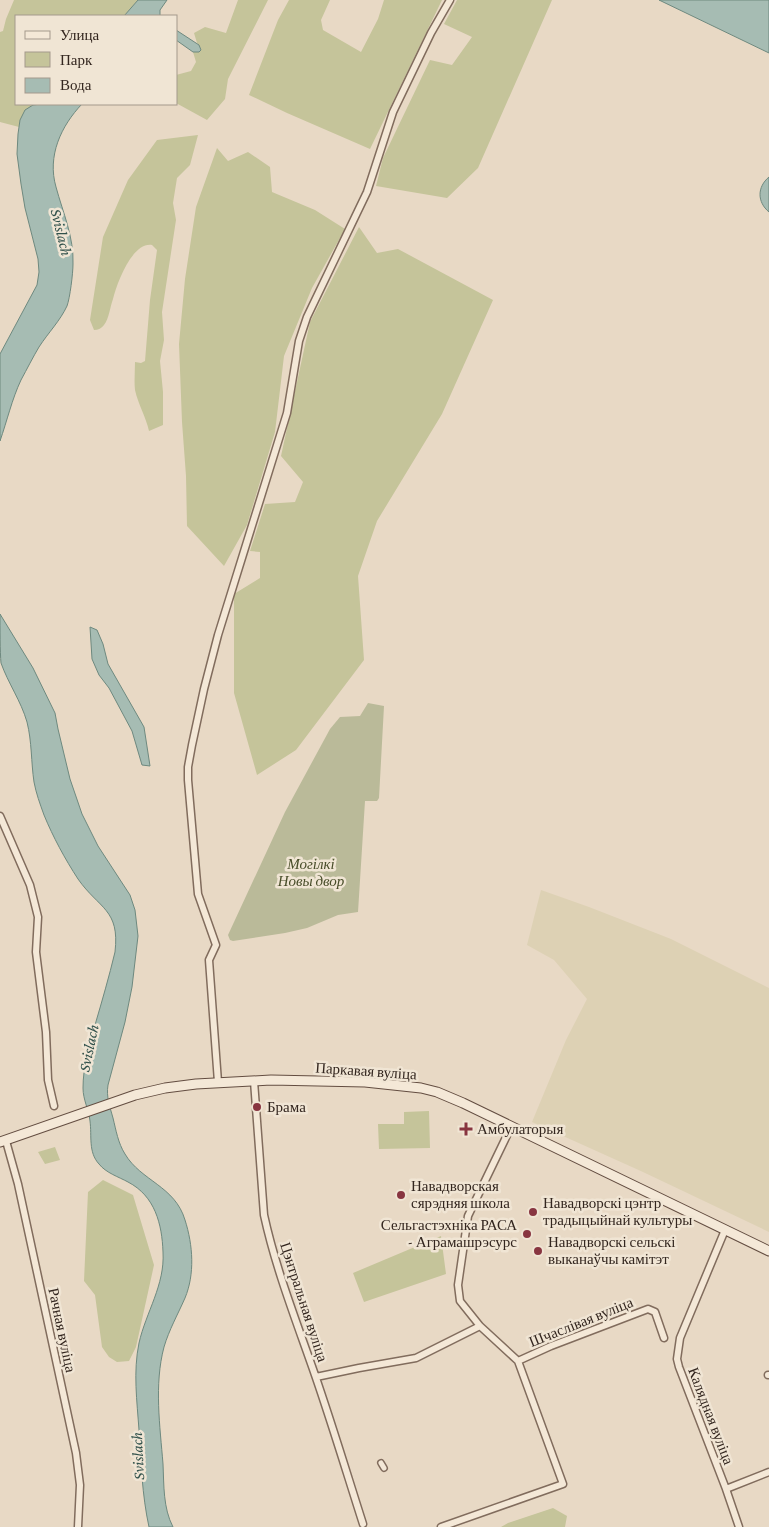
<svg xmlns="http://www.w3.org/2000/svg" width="769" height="1527" font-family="'Crimson Pro',serif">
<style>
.farmland{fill:#ddd1b4}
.green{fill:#c5c49a}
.cemetery{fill:#baba99}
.water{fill:#a6bcb3;stroke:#6e897f}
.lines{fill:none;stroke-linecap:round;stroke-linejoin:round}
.pedestrian-casing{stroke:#816c5d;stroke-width:8}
.minor-casing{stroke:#816c5d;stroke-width:9}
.secondary-casing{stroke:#634d41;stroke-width:11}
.pedestrian{stroke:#f4e8d7;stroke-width:5}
.minor{stroke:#f4e8d7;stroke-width:6}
.secondary{stroke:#f4e8d7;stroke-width:9}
.poi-dot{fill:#883540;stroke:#f0e5d4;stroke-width:2}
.labels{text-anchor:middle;stroke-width:5;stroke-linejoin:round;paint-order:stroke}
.park-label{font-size:15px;font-style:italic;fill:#484d29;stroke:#f0e5d4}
.street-label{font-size:15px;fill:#33261f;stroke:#f0e5d4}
.poi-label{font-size:15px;fill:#33261f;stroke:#f0e5d4;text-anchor:start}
.water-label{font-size:16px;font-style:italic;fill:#31514b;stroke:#f0e5d4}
</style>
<rect width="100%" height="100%" fill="#e8d9c5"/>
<!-- farmland -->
<path class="farmland" d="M 541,890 L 589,907 L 671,939 L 769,988 L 769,1232 L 643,1172 L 532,1122 L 566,1040 L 587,999 L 554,960 L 527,945 Z"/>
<!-- green -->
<path class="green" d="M 14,0 L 138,0 L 124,16 L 16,16 L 16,27 L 15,28 L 16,33 L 16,104 L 41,104 C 28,106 21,114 19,127 L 0,122 L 0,32 L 3,31 L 6,19 Z
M 238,0 L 268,0 L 228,79 L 225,99 L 207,120 L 176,103 L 176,75 L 191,71 L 196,62 L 193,52 L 199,52 L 201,50 L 199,45 L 197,43 L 194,33 L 205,27 L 226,33 Z
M 289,0 L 330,0 L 321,20 L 323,30 L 361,52 L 378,19 L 384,0 L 442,0 L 370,149 L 287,113 L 249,95 L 278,20 Z
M 457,0 L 552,0 L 478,168 L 447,198 L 376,186 L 383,158 L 430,60 L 452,65 L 472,37 L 444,24 Z
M 198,135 L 190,165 L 177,178 L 173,203 L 176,220 L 162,312 L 164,340 L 160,361 L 163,392 L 163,425 L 149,431 C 146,417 138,404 135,390 C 134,381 135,371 135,362 L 141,363 L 145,361 L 150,300 L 157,250 L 152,245 C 132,242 117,283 113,299 C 110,307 109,319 104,325 C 102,328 98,330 94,330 L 90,320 L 103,237 L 128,180 L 157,140 Z
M 217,148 L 228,161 L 248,152 L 270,167 L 272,192 L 315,210 L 345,229 L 312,288 L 284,356 L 275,432 L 247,525 L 224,566 L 187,526 L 186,476 L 182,422 L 179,344 L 185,279 L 196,207 Z
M 359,227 L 377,253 L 398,249 L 493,300 L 442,414 L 377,521 L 358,576 L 364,660 L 296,750 L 257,775 L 234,693 L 234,594 L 260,578 L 260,552 L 250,551 L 265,504 L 295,502 L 303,482 L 281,456 L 310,322 Z
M 429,1111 L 430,1148 L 379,1149 L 378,1124 L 404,1124 L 404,1112 Z
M 55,1147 L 60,1160 L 45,1164 L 38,1152 Z
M 103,1180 L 133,1195 L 154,1265 L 136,1347 L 129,1361 L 117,1362 L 109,1357 L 102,1347 L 95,1295 L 84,1281 L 88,1192 Z
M 441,1236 L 446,1274 L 364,1302 L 353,1273 Z
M 553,1508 L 567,1516 L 565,1527 L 501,1527 L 508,1523 Z"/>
<!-- cemetery -->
<path class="cemetery" d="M 368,703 L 384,706 L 379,798 L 377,801 L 365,801 L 358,912 L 338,915 L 307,928 L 285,933 L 233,941 L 230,940 L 228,935 L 285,812 L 330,729 L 340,717 L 360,716 Z"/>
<!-- water -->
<path class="water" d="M 138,0 L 167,0 L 160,10 L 160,16 L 124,16 Z
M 659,0 L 769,0 L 769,53 Z
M 176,30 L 199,45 L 201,50 L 199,52 L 193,52 L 176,40 Z
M 41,104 L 82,104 C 61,126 47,156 56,187 C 63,213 74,237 73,264 C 73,273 70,298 67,306 C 60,321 48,333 39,347 C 33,357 27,369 21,380 C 12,399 7,421 0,441 L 0,354 L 37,285 L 39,272 L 38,259 L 25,208 L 21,184 L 17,154 L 18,134 L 20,120 L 25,110 L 33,105 Z
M 769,177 L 769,212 C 757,202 757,187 769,177 Z
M 0,614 L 33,668 L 55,713 L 58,729 L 70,779 L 82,814 L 98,846 L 130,895 L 135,910 L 138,936 L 132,987 L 125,1022 L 108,1085 C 106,1097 110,1107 113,1118 C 116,1130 118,1143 125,1154 C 141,1181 175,1186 185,1220 C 193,1245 195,1274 185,1298 C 178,1314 169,1330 164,1347 C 154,1385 160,1426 163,1464 C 164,1485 163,1508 173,1527 L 149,1527 C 142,1495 141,1462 139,1430 C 137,1401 133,1372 139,1343 C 146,1312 165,1285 163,1252 C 162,1224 155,1196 128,1182 C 119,1177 106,1173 99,1164 C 88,1152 92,1136 90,1121 C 89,1110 83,1100 83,1088 C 83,1067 89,1046 95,1025 C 102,1001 109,977 115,952 C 120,909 99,909 78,879 C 65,859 53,837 44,815 C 40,804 36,793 34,782 C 31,762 32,742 27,722 C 21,701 8,683 1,663 C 0,653 0,626 0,614 Z
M 90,627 L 97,630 L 103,644 L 108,664 L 144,727 L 150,766 L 142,765 L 132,731 L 109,688 L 99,675 L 92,659 Z"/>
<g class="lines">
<defs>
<path id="pedestrian" d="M 381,1463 L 384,1468"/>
<path id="minor" d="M 0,816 L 30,885 L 38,917 L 36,952 L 46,1032 L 48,1080 L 54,1106
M 254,1081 L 264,1215 C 276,1270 297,1323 315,1375 C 332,1424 347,1474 363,1524
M 218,1082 L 209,960 L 216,945 L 198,894 L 188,780 L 188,767 L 192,745 L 204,689 L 218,635 L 287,413 L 299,341 L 307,317 L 367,192 L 393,112 L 431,33 L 450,0
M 6,1141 L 18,1184 L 76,1453 L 80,1485 L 78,1527
M 725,1230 L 680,1338 L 677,1359 L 679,1367 L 726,1489 L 739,1527
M 518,1361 L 551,1346 L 648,1309 L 655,1312 L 664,1338
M 768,1375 L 769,1375
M 316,1377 L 359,1368 L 416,1358 L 480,1326
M 726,1489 L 769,1472
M 441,1527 L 563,1484 L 518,1361 L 480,1326 L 460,1301 L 458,1285 L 468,1216 L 511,1127"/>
<path id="secondary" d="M 0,1142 L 135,1095 L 165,1088 L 196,1084 L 271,1080 L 365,1082 L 421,1088 L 437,1092 L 463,1103 L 769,1251"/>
</defs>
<!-- pedestrian casing -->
<use href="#pedestrian" class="pedestrian-casing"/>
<!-- minor casing -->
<use href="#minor" class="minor-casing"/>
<!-- secondary casing -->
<use href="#secondary" class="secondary-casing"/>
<!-- pedestrian -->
<use href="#pedestrian" class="pedestrian"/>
<!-- minor -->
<use href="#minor" class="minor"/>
<!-- secondary -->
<use href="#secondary" class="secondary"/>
</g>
<!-- markers -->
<g class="poi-dot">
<circle cx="257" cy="1107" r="5"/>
<path d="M463.5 1121.5h5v5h5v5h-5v5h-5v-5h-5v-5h5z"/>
<circle cx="401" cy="1195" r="5"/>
<circle cx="533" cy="1212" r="5"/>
<circle cx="527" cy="1234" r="5"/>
<circle cx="538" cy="1251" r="5"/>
</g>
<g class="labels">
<!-- park labels -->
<g class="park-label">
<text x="311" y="869">Могілкі<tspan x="311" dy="17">Новы двор</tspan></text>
</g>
<!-- street labels -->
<g class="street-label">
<text transform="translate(366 1071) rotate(4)" y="5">Паркавая вуліца</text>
<text transform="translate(304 1302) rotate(72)" y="5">Цэнтральная вуліца</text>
<text transform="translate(581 1322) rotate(-22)" y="5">Шчаслівая вуліца</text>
<text transform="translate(62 1330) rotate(78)" y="5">Рачная вуліца</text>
<text transform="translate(711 1416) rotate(69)" y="5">Калядная вуліца</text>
</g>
<!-- poi labels -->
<g class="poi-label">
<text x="267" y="1112">Брама</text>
<text x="477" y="1134">Амбулаторыя</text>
<text x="411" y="1191">Навадворская<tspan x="411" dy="17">сярэдняя школа</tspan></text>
<text x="543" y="1208">Навадворскі цэнтр<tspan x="543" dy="17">традыцыйнай культуры</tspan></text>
<text x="517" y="1230" text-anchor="end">Сельгастэхніка РАСА<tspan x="517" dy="17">- Аграмашрэсурс</tspan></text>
<text x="548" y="1247">Навадворскі сельскі<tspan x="548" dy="17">выканаўчы камітэт</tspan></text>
</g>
<!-- water labels -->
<g class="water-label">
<text transform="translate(62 232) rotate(76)" y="6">Svislach</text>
<text transform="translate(88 1048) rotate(-78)" y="6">Svislach</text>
<text transform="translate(137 1456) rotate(-93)" y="6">Svislach</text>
</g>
</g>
<!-- legend -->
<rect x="15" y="15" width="162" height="90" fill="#f0e5d4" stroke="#a4998c"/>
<rect x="25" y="31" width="25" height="8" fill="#f4e8d7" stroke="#a4998c"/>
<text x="60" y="40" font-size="15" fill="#33261f">Улица</text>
<rect x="25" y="52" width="25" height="15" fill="#c5c49a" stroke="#a4998c"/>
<text x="60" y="65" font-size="15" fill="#33261f">Парк</text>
<rect x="25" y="78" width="25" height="15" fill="#a6bcb3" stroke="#a4998c"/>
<text x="60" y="90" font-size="15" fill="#33261f">Вода</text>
</svg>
